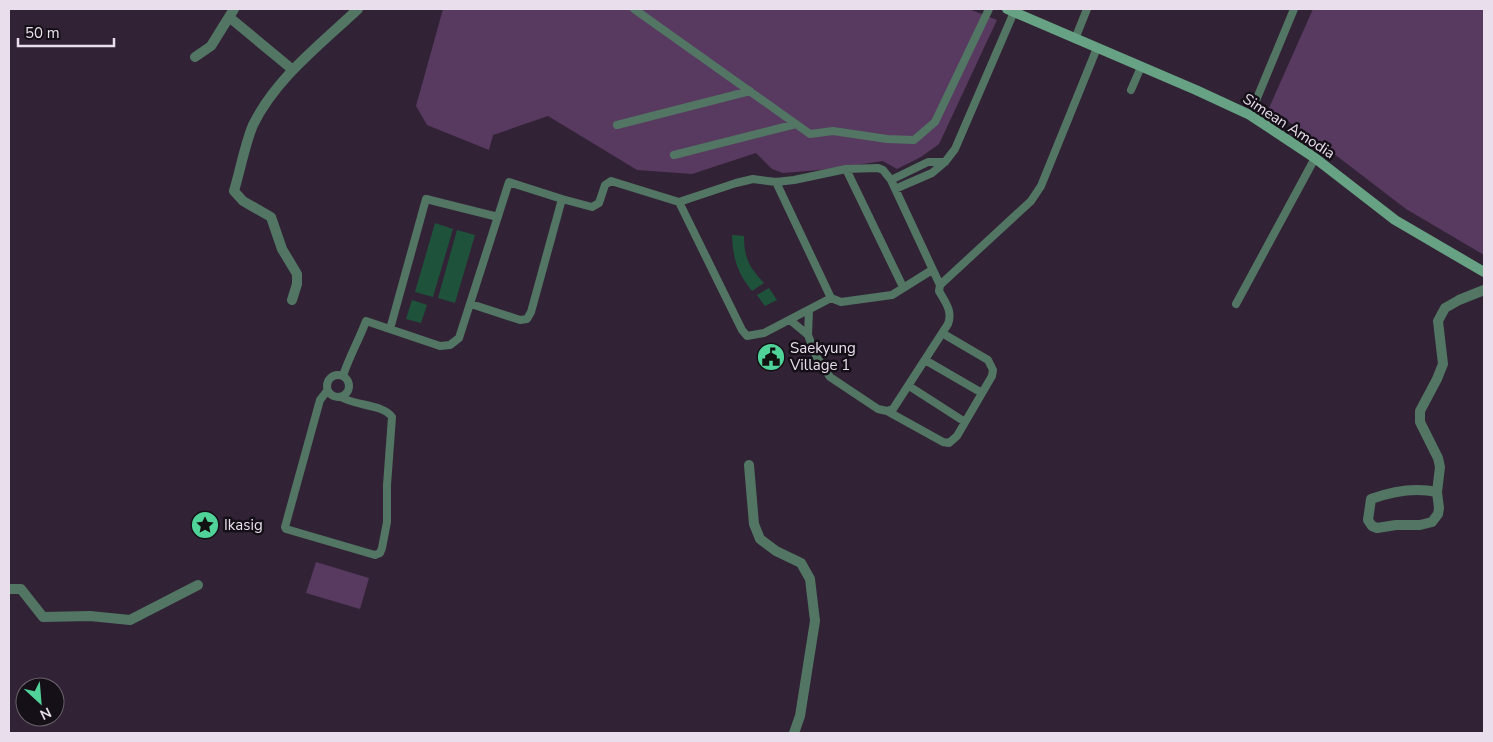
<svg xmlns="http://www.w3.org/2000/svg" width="1493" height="742" font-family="'Nunito Sans',sans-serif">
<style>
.green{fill:#583960}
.water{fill:#1e523a}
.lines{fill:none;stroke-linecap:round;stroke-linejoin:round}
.lane{stroke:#527663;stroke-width:8}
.street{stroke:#527663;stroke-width:10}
.secondary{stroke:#66a283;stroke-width:10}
.labels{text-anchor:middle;stroke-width:5;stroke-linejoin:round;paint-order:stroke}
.street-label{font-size:15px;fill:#e9dfec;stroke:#150f17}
.poi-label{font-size:15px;fill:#e9dfec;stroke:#150f17;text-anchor:start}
</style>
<rect width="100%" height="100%" fill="#312335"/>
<!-- green -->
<path class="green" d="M 443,9 L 969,9 L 997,20 L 939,144 L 921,157 L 897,169 L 883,161 L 831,169 L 783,173 L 772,169 L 756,153 L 692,174 L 637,170 L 548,116 L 493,135 L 489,150 L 427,125 L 416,106 Z
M 1313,9 L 1484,9 L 1484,255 L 1406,209 L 1325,147 L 1269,108 Z
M 316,562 L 369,578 L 360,609 L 306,593 Z"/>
<!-- water -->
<path class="water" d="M 435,223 L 453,229 L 433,297 L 415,292 Z
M 457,230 L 475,235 L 455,303 L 438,298 Z
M 732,235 L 744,236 C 744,258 749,267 764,283 L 752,291 C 737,272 733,259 732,235 Z
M 769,288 L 777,300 L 765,306 L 757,295 Z
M 412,300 L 427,305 L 421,323 L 406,319 Z"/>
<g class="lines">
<!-- lane -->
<path class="lane" d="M 634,9 L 810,134 L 833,131 L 887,139 L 914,140 L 935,122 L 989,9
M 1075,39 L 1087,9
M 1131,90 L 1141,67
M 1250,115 L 1294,9
M 617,125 L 750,91
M 674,155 L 796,124
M 846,169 L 903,287
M 891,180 L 928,162 L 945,162
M 776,182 L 831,298 L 841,302 L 892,295 L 932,270
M 895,189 L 932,173 L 945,162 L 955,149 L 1014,12
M 679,202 L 742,330 L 747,336 L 764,333 L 831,298
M 471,304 L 520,320 L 527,319 L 531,312 L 562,199 L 592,207 L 599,203 L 605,185 L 611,181 L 679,202 L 736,183 L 753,179 L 776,182 L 794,180 L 846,169 L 878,168 L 883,170 L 891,180 L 940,285
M 1236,304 L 1315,158
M 809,310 L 808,335 L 816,356 L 830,377 L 878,409 L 887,411 L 893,409 L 948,324 C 953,311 945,302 939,291 L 940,285 L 1031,201 L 1041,186 L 1097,48
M 790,320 L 808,335
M 390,329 L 426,199 L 498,217
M 925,360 L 982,393
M327 386a11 11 0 1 1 22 0a11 11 0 1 1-22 0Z
M 343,376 C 349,357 359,340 366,321 L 440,346 L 450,345 L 459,338 L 509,182 L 562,199
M 909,386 L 965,422
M 327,391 L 320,400 L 285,527 L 286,529 L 375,555 L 380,553 L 382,548 L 387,522 L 387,485 L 392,417 C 383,404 355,406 341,397
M 887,411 L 943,442 L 949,443 L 957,436 L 992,376 L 993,370 L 988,360 L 942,333"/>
<!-- street -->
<path class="street" d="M 229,17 L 293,70
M 195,57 L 211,46 L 234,9
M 292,300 L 297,284 L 297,274 L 282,249 L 271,217 L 243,201 L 234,191 C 240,171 245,144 253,125 C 276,78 321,44 358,9
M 749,465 L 754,524 L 760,539 L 776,551 L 801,563 L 810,579 L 815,621 L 800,716 L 794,733
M 1437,492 C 1414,487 1393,491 1371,499 L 1368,520 L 1372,526 L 1377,528 L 1396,525 L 1420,525 L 1432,522 L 1438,514 L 1439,508 L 1437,492 L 1440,467 L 1438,458 L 1420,422 L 1420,411 L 1437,379 L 1443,364 L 1438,321 L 1445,308 L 1459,300 L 1484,290
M 9,589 L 21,589 L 43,617 L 90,616 L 130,620 L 198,585"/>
<!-- secondary -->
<path class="secondary" d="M 1007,9 L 1196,90 L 1250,115 L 1315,158 L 1395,220 L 1484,272"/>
</g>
<!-- icons -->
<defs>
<symbol id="civic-disc" viewBox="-11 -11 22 22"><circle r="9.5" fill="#50d398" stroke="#150f17"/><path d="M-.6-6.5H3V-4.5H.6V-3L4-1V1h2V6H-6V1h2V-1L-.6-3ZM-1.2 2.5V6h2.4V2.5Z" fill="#111"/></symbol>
<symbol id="sight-disc" viewBox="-11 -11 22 22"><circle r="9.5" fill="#50d398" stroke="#150f17"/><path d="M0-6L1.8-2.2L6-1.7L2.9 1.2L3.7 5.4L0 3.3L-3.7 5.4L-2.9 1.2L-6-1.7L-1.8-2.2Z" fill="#111"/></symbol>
</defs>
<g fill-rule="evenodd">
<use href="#civic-disc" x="755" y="341" width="32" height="32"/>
<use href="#sight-disc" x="189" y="509" width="32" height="32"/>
</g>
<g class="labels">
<!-- street labels -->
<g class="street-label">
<text transform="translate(1289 126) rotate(33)" y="5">Simean Amodia</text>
</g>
<!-- poi labels -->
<g class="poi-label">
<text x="790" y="353">Saekyung<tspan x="790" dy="17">Village 1</tspan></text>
<text x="224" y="530">Ikasig</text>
</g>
</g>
<!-- border -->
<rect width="1493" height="742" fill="none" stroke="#e9dfec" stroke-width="20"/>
<!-- north arrow -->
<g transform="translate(40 702) rotate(154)"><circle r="24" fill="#150f17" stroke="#6a626c"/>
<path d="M0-4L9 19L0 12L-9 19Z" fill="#50d398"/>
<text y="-8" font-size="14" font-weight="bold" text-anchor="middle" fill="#e9dfec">N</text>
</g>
<!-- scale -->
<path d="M18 38v8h96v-8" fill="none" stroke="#e9dfec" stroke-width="2.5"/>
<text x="25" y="38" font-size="15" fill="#e9dfec" stroke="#150f17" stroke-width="4" paint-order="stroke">50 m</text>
</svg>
